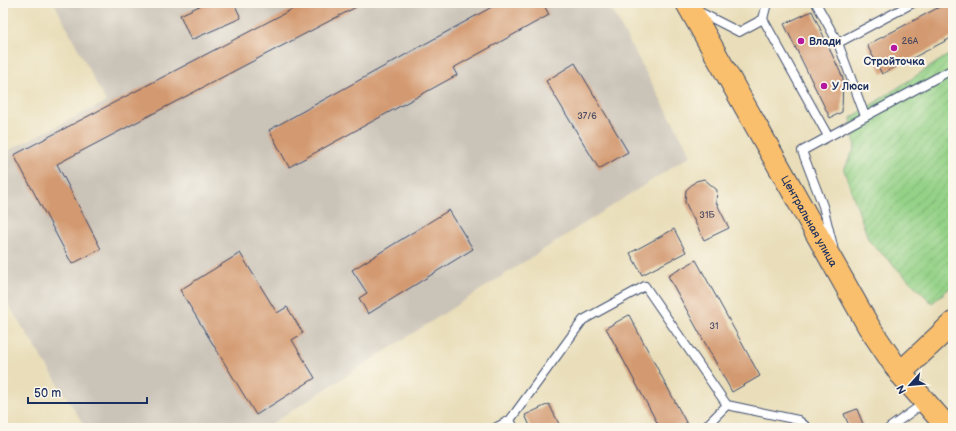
<svg xmlns="http://www.w3.org/2000/svg" width="956" height="431" font-family="'Balsamiq Sans',sans-serif">
<style>
.industrial{fill:#cac3b8}
.garden{fill:url(#garden-furrows);stroke:#588072}
.building{fill:#d39970}
.lines{fill:none;stroke-linecap:round;stroke-linejoin:round}
.service-casing{stroke:#3a496c;stroke-width:10}
.primary-casing{stroke:#3a496c;stroke-width:24}
.trunk-casing{stroke:#3a496c;stroke-width:24}
.service{stroke:#fff;stroke-width:8}
.primary{stroke:#f9bf6d;stroke-width:22}
.trunk{stroke:#f9bf6d;stroke-width:22}
.poi-dot{fill:#b5179e;stroke:#fbf7ec;stroke-width:1.5}
.labels{text-anchor:middle;stroke-width:4;stroke-linejoin:round;paint-order:stroke}
.number-label{font-size:9px;fill:#494a62}
.poi-label{font-size:11px;font-weight:bold;fill:#1b2f5e;stroke:#fbf7ec;text-anchor:start}
.street-label{font-size:11px;fill:#1b2f5e;stroke:#fbf7ec}
</style>
<defs>
<pattern id="garden-furrows" width="10" height="10" patternUnits="userSpaceOnUse"><rect width="10" height="10" fill="#94d287"/><path d="M-1 1l2-2M0 10L10 0M9 11l2-2" fill="none" stroke="#78ab72"/></pattern>
</defs>
<rect width="100%" height="100%" fill="#fbf7ec"/>
<filter id="ink" filterUnits="userSpaceOnUse"><feTurbulence type="fractalNoise" baseFrequency=".025" numOctaves="2"/><feDisplacementMap in="SourceGraphic" scale="8" xChannelSelector="R" yChannelSelector="G"/><feConvolveMatrix kernelMatrix="1 2 1 2 8 2 1 2 1" color-interpolation-filters="sRGB"/></filter>
<filter id="wash" filterUnits="userSpaceOnUse"><feTurbulence type="fractalNoise" baseFrequency=".012" numOctaves="4" result="noise"/><feDisplacementMap in="SourceGraphic" scale="16" xChannelSelector="R" yChannelSelector="G"/><feGaussianBlur stdDeviation="0.9" result="paint"/><feColorMatrix in="noise" values="0 0 0 0 0 0 0 0 0 0 0 0 0 0 0 0 0 1.4 0 .05"/><feComposite in="paint" operator="in"/></filter>
<g filter="url(#wash)">
<rect width="100%" height="100%" fill="#e9deb9"/>
<!-- industrial -->
<path class="industrial" d="M 54,3 L 608,3 L 691,155 L 268,426 L 269,428 L 86,428 L 3,296 L 3,157 L 9,150 L 106,102 Z"/>
<!-- garden -->
<path class="garden" d="M 953,52 L 953,285 L 932,303 L 869,241 L 844,170 L 855,147 L 851,118 Z"/>
<g id="blocks">
<!-- building -->
<path class="building" d="M 206,3 L 234,3 L 241,18 L 191,40 L 180,15 Z
M 304,3 L 356,3 L 358,6 L 57,164 L 101,249 L 72,264 L 14,155 Z
M 499,3 L 543,3 L 549,15 L 453,68 L 457,75 L 289,167 L 269,130 Z
M 947,3 L 953,3 L 953,37 L 882,74 L 867,45 Z
M 812,11 L 843,78 L 842,112 L 830,118 L 784,24 Z
M 575,63 L 628,152 L 599,169 L 546,81 Z
M 704,179 L 717,190 L 716,202 L 729,228 L 704,240 L 685,202 L 686,190 L 696,181 Z
M 449,210 L 473,249 L 368,314 L 359,298 L 367,293 L 352,270 Z
M 674,229 L 686,252 L 642,275 L 630,253 Z
M 240,253 L 277,313 L 287,307 L 303,333 L 292,340 L 315,378 L 256,415 L 180,290 Z
M 696,260 L 760,376 L 732,392 L 668,276 Z
M 629,315 L 689,428 L 660,428 L 606,328 Z
M 549,404 L 561,428 L 531,428 L 525,415 Z
M 857,409 L 863,424 L 850,428 L 844,414 Z"/>
</g>
</g>
<g filter="url(#ink)">
<use href="#blocks" fill-opacity="0" stroke="#3a496c" stroke-width="1"/>
<g class="lines">
<defs>
<path id="service" d="M 767,3 L 763,19 L 828,136
M 816,3 L 838,43 L 865,116
M 698,11 L 739,32 L 763,19
M 838,43 L 913,3
M 833,246 L 823,206 L 802,151 L 953,69
M 510,420 L 583,320 L 645,286 L 727,405
M 495,428 L 510,420 L 514,428
M 704,428 L 727,405 L 798,420 L 808,428
M 889,428 L 924,403"/>
<path id="primary" d="M 900,373 L 948,428"/>
<g id="trunk">
<path id="s1" d="M 687,3 L 869,327 L 900,373 L 953,323"/>
</g>
</defs>
<!-- service casing -->
<use href="#service" class="service-casing"/>
<!-- primary casing -->
<use href="#primary" class="primary-casing"/>
<!-- trunk casing -->
<use href="#trunk" class="trunk-casing"/>
<!-- service -->
<use href="#service" class="service"/>
<!-- primary -->
<use href="#primary" class="primary"/>
<!-- trunk -->
<use href="#trunk" class="trunk"/>
</g>
</g>
<!-- markers -->
<g class="poi-dot">
<circle cx="801" cy="41" r="4"/>
<circle cx="894" cy="48" r="4"/>
<circle cx="824" cy="86" r="4"/>
</g>
<g class="labels">
<!-- number labels -->
<g class="number-label">
<text x="910" y="44">26А</text>
<text x="587" y="119">37/6</text>
<text x="707" y="218">31Б</text>
<text x="714" y="329">31</text>
</g>
<!-- poi labels -->
<g class="poi-label">
<text x="809" y="45">Влади</text>
<text x="894" y="65" text-anchor="middle">Стройточка</text>
<text x="832" y="90">У Люси</text>
</g>
<!-- street labels -->
<g class="street-label">
<text dy="4" stroke="none"><textPath href="#s1" startOffset="250">Центральная улица</textPath></text>
</g>
</g>
<!-- margin -->
<rect width="956" height="431" fill="none" stroke="#fbf7ec" stroke-width="16"/>
<!-- north arrow -->
<g transform="translate(910 385) rotate(243)" stroke="#fbf7ec" stroke-width="3" paint-order="stroke">
<path d="M0-3L7 15L0 10L-7 15Z" fill="#1b2f5e"/>
<text y="-6" font-size="11" font-weight="bold" text-anchor="middle" fill="#1b2f5e">N</text>
</g>
<!-- scale -->
<path d="M28 397v6h119v-6" fill="none" stroke="#1b2f5e" stroke-width="2"/>
<text x="34" y="397" font-size="12" fill="#1b2f5e" stroke="#fbf7ec" stroke-width="3" paint-order="stroke">50 m</text>
</svg>
